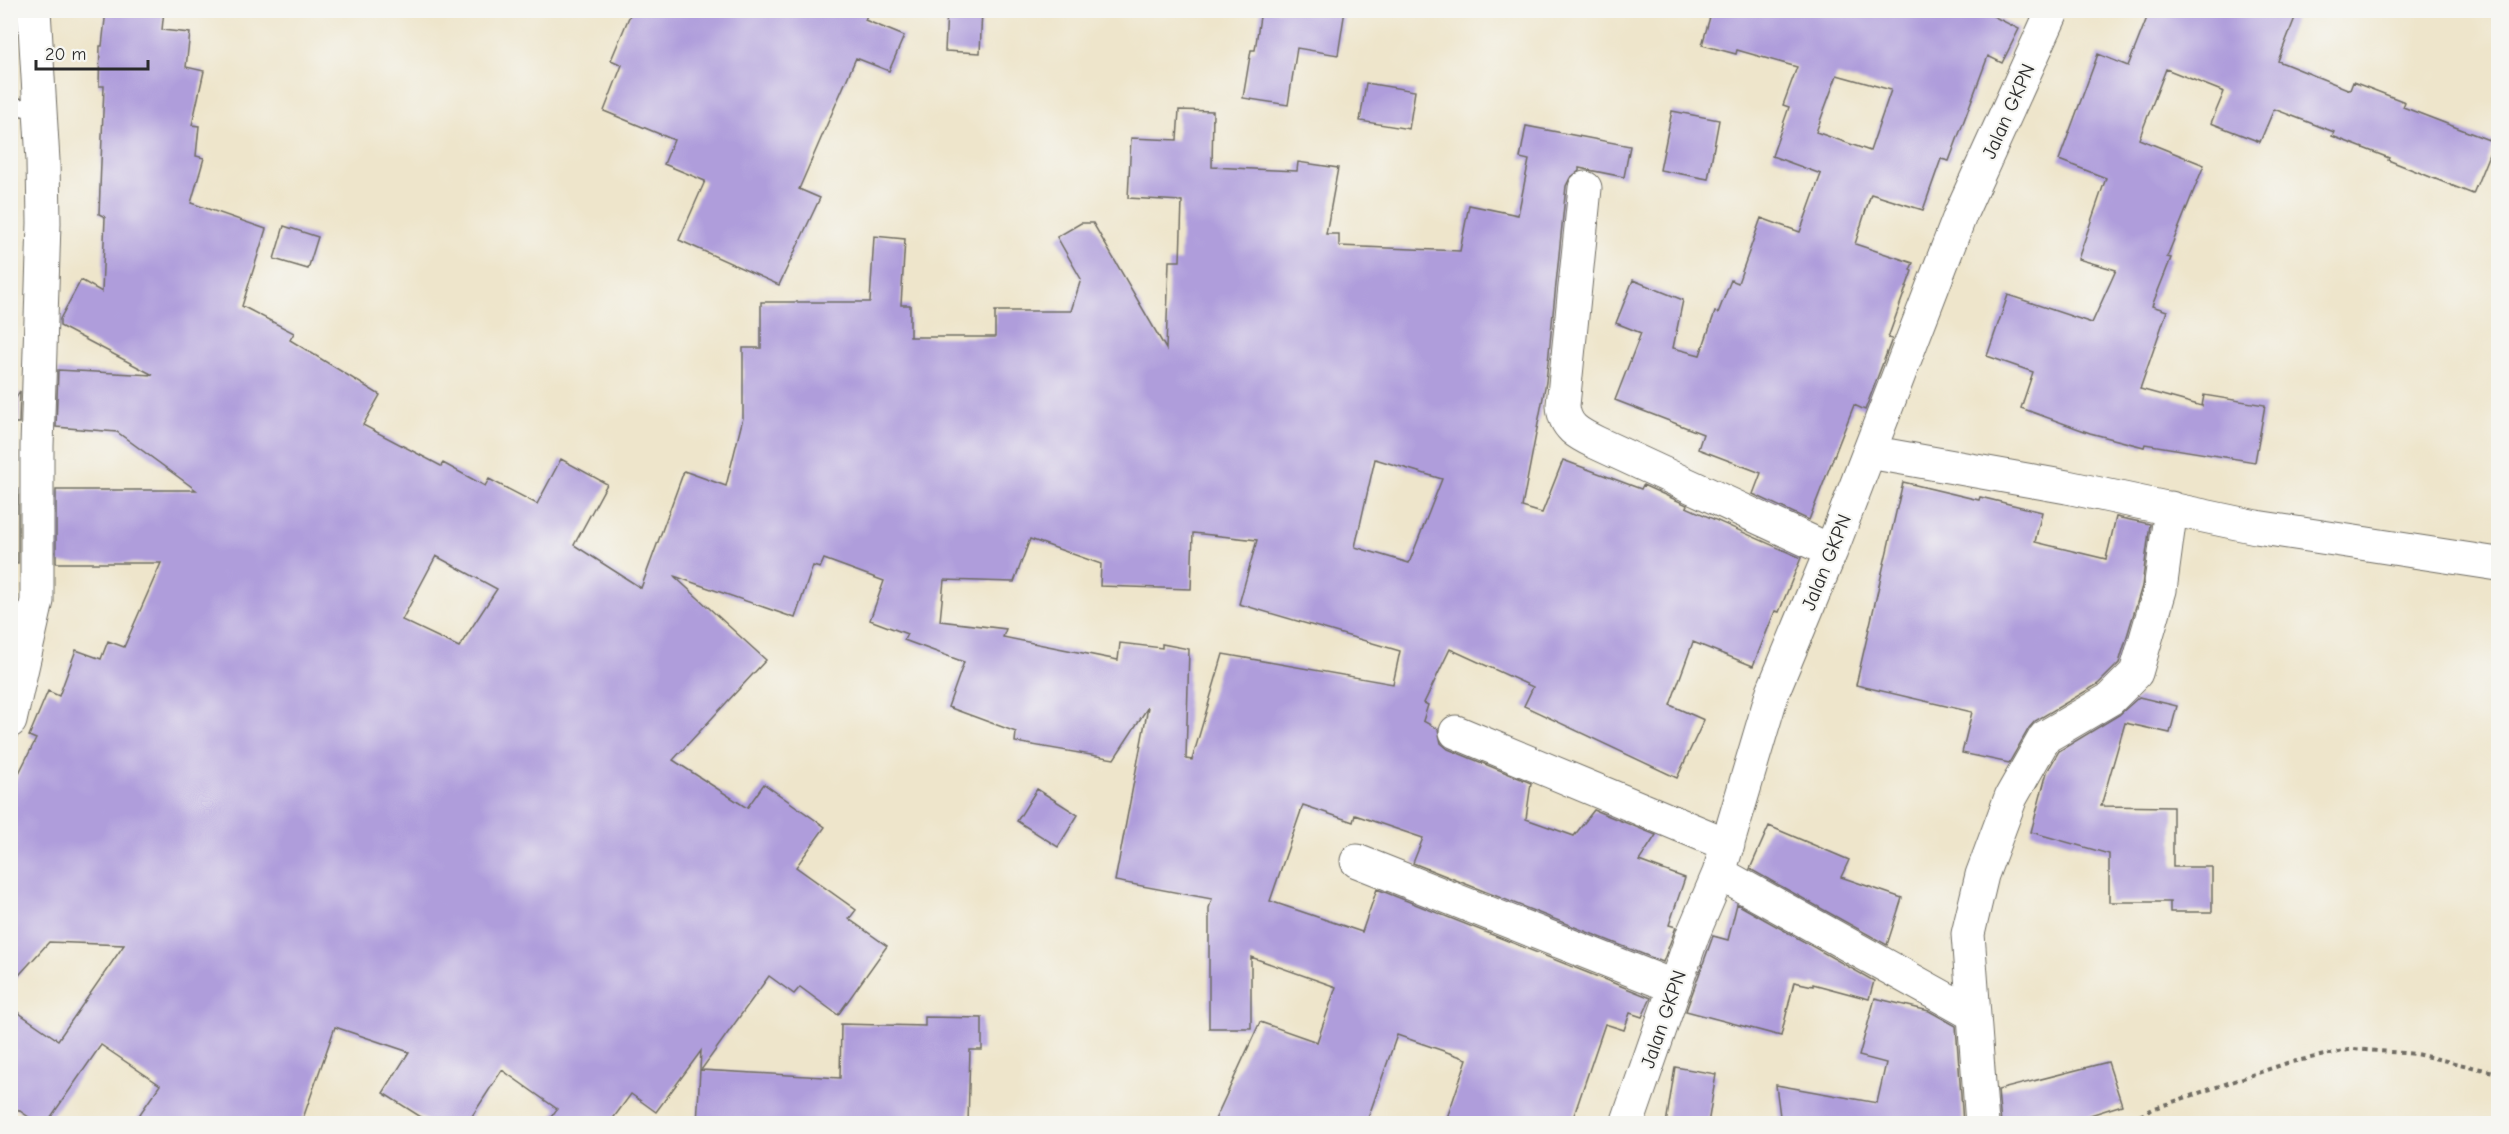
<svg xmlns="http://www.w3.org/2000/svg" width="2509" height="1134" font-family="'Comic Neue',sans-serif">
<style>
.building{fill:#af9ddb;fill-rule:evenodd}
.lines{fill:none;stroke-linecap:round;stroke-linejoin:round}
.service-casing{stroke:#6f6c63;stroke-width:19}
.minor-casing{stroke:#6f6c63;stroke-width:35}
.path{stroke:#6f6c63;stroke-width:4;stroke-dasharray:4.5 4.5;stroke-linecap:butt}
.service{stroke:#fff;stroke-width:16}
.minor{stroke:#fff;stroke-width:33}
.labels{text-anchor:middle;stroke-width:4.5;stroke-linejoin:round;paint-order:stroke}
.street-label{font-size:20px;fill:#2b2b2b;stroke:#f6f6f2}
</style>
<rect width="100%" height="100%" fill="#f6f6f2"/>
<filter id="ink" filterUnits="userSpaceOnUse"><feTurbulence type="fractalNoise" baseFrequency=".0167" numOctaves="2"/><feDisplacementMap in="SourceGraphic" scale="12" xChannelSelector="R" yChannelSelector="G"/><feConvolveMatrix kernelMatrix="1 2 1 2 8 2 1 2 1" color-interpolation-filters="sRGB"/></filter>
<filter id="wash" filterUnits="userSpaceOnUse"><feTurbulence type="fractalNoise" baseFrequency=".008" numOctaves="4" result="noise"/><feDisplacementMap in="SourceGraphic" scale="24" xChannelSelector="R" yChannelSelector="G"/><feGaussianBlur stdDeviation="1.35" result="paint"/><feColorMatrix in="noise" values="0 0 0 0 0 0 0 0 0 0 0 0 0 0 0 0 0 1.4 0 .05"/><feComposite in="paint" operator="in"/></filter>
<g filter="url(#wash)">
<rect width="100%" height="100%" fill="#eee5cb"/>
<g id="blocks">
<!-- building -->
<path class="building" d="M 106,10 L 164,10 L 162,30 L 190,33 L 186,67 L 204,71 L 192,125 L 199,126 L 196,156 L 204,158 L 191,203 L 266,229 L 242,306 L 294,333 L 290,340 L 380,395 L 363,425 L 441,466 L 443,463 L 485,486 L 489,479 L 537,504 L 561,459 L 607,484 L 574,545 L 641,588 L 684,471 L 726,486 L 743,418 L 743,348 L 761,348 L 761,302 L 870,302 L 874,236 L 905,239 L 901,305 L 910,305 L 910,337 L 995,337 L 995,311 L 1071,311 L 1081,279 L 1057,237 L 1081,223 L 1093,223 L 1166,349 L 1169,261 L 1180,261 L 1182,201 L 1128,198 L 1131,138 L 1177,140 L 1179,110 L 1213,111 L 1212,167 L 1297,171 L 1298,162 L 1338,168 L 1326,234 L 1339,234 L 1339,246 L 1460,251 L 1469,205 L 1518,215 L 1529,160 L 1520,158 L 1526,126 L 1630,146 L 1624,177 L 1579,168 L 1579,171 L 1570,178 L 1566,186 L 1546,382 L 1522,507 L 1542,513 L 1563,460 L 1641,489 L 1643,485 L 1687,505 L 1686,507 L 1801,558 L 1779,612 L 1775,611 L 1753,666 L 1693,642 L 1670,705 L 1704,720 L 1677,778 L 1524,706 L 1533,687 L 1450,649 L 1424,703 L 1428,705 L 1423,721 L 1438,729 L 1441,743 L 1448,749 L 1531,783 L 1526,819 L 1574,836 L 1594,810 L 1656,835 L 1639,861 L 1685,878 L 1669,925 L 1676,927 L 1663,962 L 1413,863 L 1423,838 L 1355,815 L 1353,822 L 1303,805 L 1270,901 L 1362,932 L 1377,889 L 1651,998 L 1642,1017 L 1630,1013 L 1624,1030 L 1605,1024 L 1571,1124 L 1445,1124 L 1467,1059 L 1397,1035 L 1366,1124 L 1213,1124 L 1260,1022 L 1317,1042 L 1336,987 L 1251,957 L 1251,1028 L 1209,1028 L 1209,908 L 1212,899 L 1115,881 L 1148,707 L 1114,759 L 1015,742 L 1016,732 L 948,707 L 964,662 L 904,640 L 907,634 L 870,620 L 884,581 L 824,559 L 820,568 L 813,566 L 795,618 L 674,576 L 766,660 L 673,760 L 747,808 L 764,784 L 825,827 L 796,867 L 856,910 L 849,919 L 887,946 L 838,1015 L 800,987 L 794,994 L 769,976 L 701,1070 L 840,1078 L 841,1024 L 925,1026 L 925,1017 L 982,1018 L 982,1050 L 970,1050 L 968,1124 L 697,1124 L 701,1051 L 656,1112 L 631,1094 L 609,1124 L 546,1124 L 557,1109 L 502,1070 L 467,1124 L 432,1124 L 383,1093 L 409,1052 L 335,1027 L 301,1124 L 133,1124 L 160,1085 L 101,1045 L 46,1124 L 39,1124 L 10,1104 L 10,1007 L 58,1040 L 124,945 L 49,942 L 10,985 L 10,791 L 36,739 L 29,736 L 48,691 L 59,696 L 76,650 L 101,659 L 108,641 L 124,647 L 161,563 L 56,563 L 56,490 L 196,490 L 117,432 L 56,427 L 58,370 L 153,375 L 60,326 L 60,319 L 81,280 L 102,292 L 105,217 L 99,214 L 104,86 L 99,86 L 100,46 L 102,46 ZM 1375,459 L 1442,479 L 1409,563 L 1355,547 ZM 1193,533 L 1257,540 L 1239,604 L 1400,651 L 1393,684 L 1223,654 L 1192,760 L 1186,759 L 1189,649 L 1162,644 L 1162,648 L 1120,643 L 1118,660 L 1003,637 L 1006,629 L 940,621 L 944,580 L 1014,582 L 1030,539 L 1101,564 L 1100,586 L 1191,589 ZM 436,556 L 497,589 L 459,647 L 402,620 Z
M 632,10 L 869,10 L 865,20 L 904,36 L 889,71 L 856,58 L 799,189 L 820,198 L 779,285 L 679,240 L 705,181 L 664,164 L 674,140 L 604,111 L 622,65 L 611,60 Z
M 947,10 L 982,10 L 980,53 L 945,51 Z
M 1261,10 L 1345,10 L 1338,55 L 1297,48 L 1288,105 L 1243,98 L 1251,50 L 1255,50 Z
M 1712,10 L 1981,10 L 2019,29 L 2002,63 L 1988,56 L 1949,161 L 1941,159 L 1923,210 L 1871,194 L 1855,244 L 1913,263 L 1910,270 L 1912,271 L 1888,338 L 1892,339 L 1865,410 L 1854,405 L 1809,520 L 1753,494 L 1761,473 L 1698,449 L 1703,434 L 1615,400 L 1641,333 L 1616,323 L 1633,280 L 1683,300 L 1673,348 L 1700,355 L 1715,312 L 1718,313 L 1731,280 L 1738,283 L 1761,218 L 1800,232 L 1821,174 L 1772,156 L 1789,107 L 1783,105 L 1797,67 L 1737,50 L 1736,54 L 1702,45 ZM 1837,75 L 1891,90 L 1870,151 L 1816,132 Z
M 2150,10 L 2298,10 L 2278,61 L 2350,90 L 2353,82 L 2405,102 L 2403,107 L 2494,142 L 2473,194 L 2388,160 L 2389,158 L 2332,136 L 2334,132 L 2274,109 L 2260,142 L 2211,123 L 2224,92 L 2166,69 L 2139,139 L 2204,165 L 2167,257 L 2171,258 L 2152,306 L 2167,311 L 2140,389 L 2202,406 L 2204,395 L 2265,405 L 2255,462 L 2145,444 L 2144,447 L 2090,433 L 2021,408 L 2033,372 L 1987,356 L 2008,295 L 2092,323 L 2116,270 L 2078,259 L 2106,178 L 2059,160 L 2098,54 L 2128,66 Z
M 1366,83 L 1415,91 L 1409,129 L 1360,121 Z
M 1672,111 L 1719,120 L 1708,179 L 1660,170 Z
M 284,226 L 318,237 L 308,269 L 274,259 Z
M 20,391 L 19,423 L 10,423 L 10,408 Z
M 1903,482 L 1979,500 L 1980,497 L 2042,512 L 2035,542 L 2106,559 L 2116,517 L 2150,524 L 2142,586 L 2119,663 L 2098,684 L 2035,721 L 2029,728 L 2009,763 L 1962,753 L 1972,712 L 1856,685 Z
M 10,490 L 18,490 L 18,563 L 10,563 Z
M 2139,697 L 2177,706 L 2170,733 L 2125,723 L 2101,806 L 2173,807 L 2173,867 L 2212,867 L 2212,912 L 2170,912 L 2170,902 L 2109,902 L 2109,854 L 2031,832 L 2047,772 L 2059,751 L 2119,715 Z
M 1037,789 L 1078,815 L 1058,847 L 1017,821 Z
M 1769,826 L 1849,860 L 1841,877 L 1902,898 L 1887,945 L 1750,869 Z
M 1737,904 L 1874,981 L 1869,999 L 1813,984 L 1813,986 L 1794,982 L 1781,1036 L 1686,1011 L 1713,936 L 1728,940 Z
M 1875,998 L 1929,1011 L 1956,1026 L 1963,1124 L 1781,1124 L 1776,1085 L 1877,1103 L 1886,1063 L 1859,1056 Z
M 2108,1062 L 2122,1105 L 2062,1124 L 2001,1124 L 1998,1090 Z
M 1675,1067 L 1716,1074 L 1708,1124 L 1666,1124 Z"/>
</g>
</g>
<g filter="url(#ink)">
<use href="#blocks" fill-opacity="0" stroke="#6f6c63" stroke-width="1.5"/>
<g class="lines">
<defs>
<path id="service" d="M 10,105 L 40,111"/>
<path id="minor" d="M 1585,188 L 1563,405 C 1564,427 1578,434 1597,443 L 1831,551
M 1869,452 L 2067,487 L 2256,527 L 2498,564
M 10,721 L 37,601 L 37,446 L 44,223 L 43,161 L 34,10
M 1456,732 L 1728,845
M 1357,861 L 1675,987
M 1719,873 L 1973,1014
M 1627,1124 L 1693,934 L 1719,873 L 1773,691 L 1831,551 L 1961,213 L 2053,10
M 1982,1124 L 1968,934 L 1982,875 L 2011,797 L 2045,737 L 2110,699 L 2136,673 L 2160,590 L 2171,508"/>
</defs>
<!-- service casing -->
<use href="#service" class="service-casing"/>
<!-- minor casing -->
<use href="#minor" class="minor-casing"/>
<!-- path -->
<path class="path" d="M 2124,1124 L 2155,1108 L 2287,1063 L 2353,1049 L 2416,1054 L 2498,1073"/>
<!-- service -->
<use href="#service" class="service"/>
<!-- minor -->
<use href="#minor" class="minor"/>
</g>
</g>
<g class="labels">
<!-- street labels -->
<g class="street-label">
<text transform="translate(2008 111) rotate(-66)" y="7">Jalan GKPN</text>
<text transform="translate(1826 562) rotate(-68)" y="7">Jalan GKPN</text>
<text transform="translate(1663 1019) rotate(-71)" y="7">Jalan GKPN</text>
</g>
</g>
<!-- margin -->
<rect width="2509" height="1134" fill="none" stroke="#f6f6f2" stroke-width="36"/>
<!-- scale -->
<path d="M36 60v9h112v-9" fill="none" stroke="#2b2b2b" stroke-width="3"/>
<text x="45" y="60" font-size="18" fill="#2b2b2b" stroke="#f6f6f2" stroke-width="4.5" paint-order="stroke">20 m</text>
</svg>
